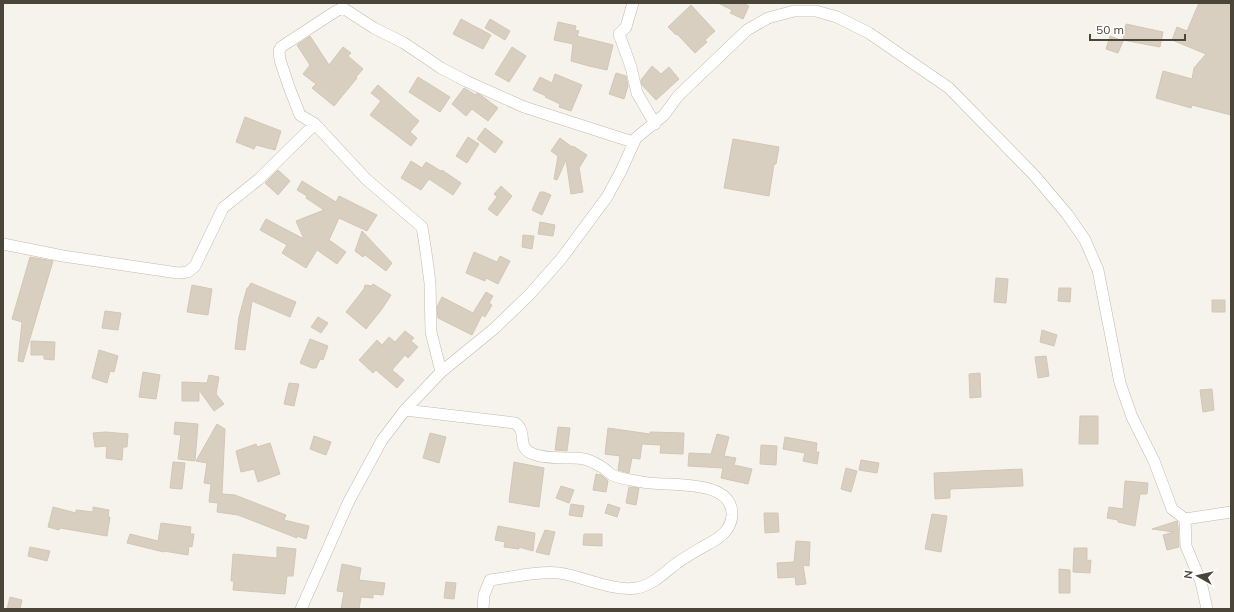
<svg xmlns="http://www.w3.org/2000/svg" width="1234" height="612" font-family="Mulish,sans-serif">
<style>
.building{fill:#d8cfc1;stroke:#d3c7b4}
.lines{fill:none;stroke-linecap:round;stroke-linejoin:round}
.street-casing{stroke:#c2bbae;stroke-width:12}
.street{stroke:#fff;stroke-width:11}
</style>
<rect width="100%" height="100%" fill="#f6f3ec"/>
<!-- building -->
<path class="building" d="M 718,3 L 742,3 L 749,6 L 743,19 L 730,13 L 732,10 Z
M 1199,3 L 1231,3 L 1231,115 L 1192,105 L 1191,108 L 1156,98 L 1163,71 L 1192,79 L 1194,68 L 1206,54 L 1172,40 L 1177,27 L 1187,31 Z
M 691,5 L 715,31 L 705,40 L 707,42 L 695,53 L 677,34 L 676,35 L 668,27 Z
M 461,19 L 491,35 L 483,49 L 453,34 Z
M 490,19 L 510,31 L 505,40 L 485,28 Z
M 558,22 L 576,26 L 575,30 L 579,31 L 577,36 L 613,45 L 607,70 L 589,66 L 571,61 L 573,44 L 554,40 Z
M 1126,24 L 1163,32 L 1160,47 L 1123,40 Z
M 310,36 L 329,65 L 343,47 L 351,53 L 348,56 L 363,69 L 356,77 L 357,78 L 334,106 L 312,88 L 316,84 L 303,74 L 310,65 L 297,45 Z
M 1110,36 L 1123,41 L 1118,53 L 1106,49 Z
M 512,47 L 526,56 L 509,82 L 495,74 Z
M 652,66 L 661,74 L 669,67 L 679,79 L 656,100 L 642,85 L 641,80 Z
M 616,73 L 626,76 L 628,86 L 624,99 L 609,94 Z
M 555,74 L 582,85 L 571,111 L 559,107 L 560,104 L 545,97 L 546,96 L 533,90 L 540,77 L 552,83 Z
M 418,77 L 450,97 L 440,112 L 409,92 Z
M 378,85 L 419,121 L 410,132 L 417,138 L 411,146 L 370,115 L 381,101 L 371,93 Z
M 464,88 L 476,95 L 477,93 L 482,96 L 498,108 L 488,121 L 472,109 L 466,116 L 452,104 Z
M 245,117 L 281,131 L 275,150 L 256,145 L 254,149 L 236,142 Z
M 485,128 L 503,142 L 495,153 L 477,139 Z
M 468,137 L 479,144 L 467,163 L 456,156 Z
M 560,138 L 572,147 L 573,146 L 587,155 L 579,168 L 583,192 L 571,194 L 566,160 L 557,180 L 554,179 L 558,156 L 551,151 Z
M 733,139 L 779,147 L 776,164 L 774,164 L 769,196 L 724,188 Z
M 411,161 L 422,168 L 426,162 L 441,171 L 442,170 L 461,183 L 453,195 L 429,179 L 421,190 L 401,178 Z
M 278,170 L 290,181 L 278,195 L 265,183 Z
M 302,181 L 336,202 L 339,196 L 377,215 L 367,231 L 339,218 L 329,240 L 346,252 L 337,264 L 317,250 L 306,268 L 282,253 L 287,245 L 260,230 L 266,219 L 304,239 L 296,221 L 324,210 L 306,198 L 307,196 L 297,190 Z
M 501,186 L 512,196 L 497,216 L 488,209 L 497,197 L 494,194 Z
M 540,192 L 544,192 L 551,195 L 542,215 L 532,210 Z
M 540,222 L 555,225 L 553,236 L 538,234 Z
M 362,231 L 392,263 L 386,271 L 365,255 L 363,257 L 355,251 Z
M 523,235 L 534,236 L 532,249 L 522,247 Z
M 474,252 L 497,262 L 500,256 L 510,261 L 498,284 L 486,278 L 485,281 L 466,273 Z
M 30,257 L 53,261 L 23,362 L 18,361 L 22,322 L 12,319 Z
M 996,278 L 1008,279 L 1006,303 L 994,302 Z
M 251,283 L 296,302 L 290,317 L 252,301 L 245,350 L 235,349 L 239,317 L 247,288 L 248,288 Z
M 373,284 L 391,295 L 382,309 L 366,329 L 346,312 L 364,289 L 365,285 L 372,286 Z
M 192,285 L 212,289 L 208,315 L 187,312 Z
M 1059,288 L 1071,288 L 1070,302 L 1058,301 Z
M 486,292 L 493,296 L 489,303 L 492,305 L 485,317 L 482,315 L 472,335 L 438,318 L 437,307 L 442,297 L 473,313 Z
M 1212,300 L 1225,300 L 1225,312 L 1212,312 Z
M 105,311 L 121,313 L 118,330 L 102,328 Z
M 318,317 L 328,323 L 321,333 L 311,327 Z
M 1042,330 L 1057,335 L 1054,346 L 1040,342 Z
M 405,331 L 414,338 L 411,341 L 418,347 L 408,358 L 405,355 L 392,370 L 404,380 L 397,388 L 376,370 L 373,373 L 359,360 L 377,340 L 382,345 L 389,337 L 395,342 Z
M 310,339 L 328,346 L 323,360 L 320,359 L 316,368 L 312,368 L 300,363 Z
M 31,341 L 55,342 L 54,360 L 44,359 L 44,355 L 31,355 Z
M 99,350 L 118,356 L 114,372 L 110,371 L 107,383 L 92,378 Z
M 1046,356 L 1049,376 L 1038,378 L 1035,357 Z
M 143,372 L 160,375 L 156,399 L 139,397 Z
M 980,373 L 981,397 L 970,398 L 969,374 Z
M 209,375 L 219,377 L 216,394 L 224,404 L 214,411 L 199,390 L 199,401 L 182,401 L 182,382 L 207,383 Z
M 289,383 L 299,384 L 294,406 L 284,404 Z
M 1212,389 L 1214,410 L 1203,412 L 1200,390 Z
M 1080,416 L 1098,416 L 1098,444 L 1079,444 Z
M 175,422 L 198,424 L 195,461 L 178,459 L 181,435 L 174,434 Z
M 217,424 L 225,429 L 222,494 L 235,495 L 286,515 L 284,520 L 309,526 L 306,539 L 297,536 L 297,538 L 238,515 L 217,512 L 218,503 L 209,502 L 211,484 L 204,483 L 207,463 L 196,461 Z
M 558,427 L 570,428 L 567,451 L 555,450 Z
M 608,428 L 650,434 L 650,432 L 684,433 L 683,454 L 660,453 L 661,445 L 642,444 L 640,459 L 632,458 L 629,473 L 618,470 L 620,456 L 605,454 Z
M 106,432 L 128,434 L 127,447 L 123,447 L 122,460 L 106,458 L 107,446 L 95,447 L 93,433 Z
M 430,433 L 446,437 L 439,463 L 423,458 Z
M 717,434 L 729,437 L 724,456 L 736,458 L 734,465 L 752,469 L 748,484 L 721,478 L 723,468 L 688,466 L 689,453 L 711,454 Z
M 314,436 L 331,442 L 326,455 L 310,449 Z
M 785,437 L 817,443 L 816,452 L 819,452 L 817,464 L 803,461 L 805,453 L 783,449 Z
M 270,443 L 280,474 L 258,482 L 254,469 L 241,472 L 236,451 L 256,444 L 257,447 Z
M 761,445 L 777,446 L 776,465 L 760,464 Z
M 861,460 L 879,463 L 877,473 L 859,470 Z
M 173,462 L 185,463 L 182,489 L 170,488 Z
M 514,462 L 544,468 L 539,507 L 509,502 Z
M 846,468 L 857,471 L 851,492 L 841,489 Z
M 1022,469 L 1023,486 L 950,489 L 950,498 L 935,499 L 934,473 Z
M 596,474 L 601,475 L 608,481 L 606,492 L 593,490 Z
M 1125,481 L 1148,483 L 1147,494 L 1140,494 L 1135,526 L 1118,522 L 1118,520 L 1107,518 L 1109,507 L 1123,509 Z
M 561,486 L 574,490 L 569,503 L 556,498 Z
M 629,487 L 639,488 L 636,505 L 626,503 Z
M 571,504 L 584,506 L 582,517 L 569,515 Z
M 608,504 L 620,508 L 617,517 L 605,513 Z
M 53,507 L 76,513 L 76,510 L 93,512 L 93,507 L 109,510 L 108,517 L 110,517 L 107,536 L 60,528 L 59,530 L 48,527 Z
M 764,513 L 778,513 L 779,532 L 765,533 Z
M 932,514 L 947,516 L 941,552 L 925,549 Z
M 1177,521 L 1178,526 L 1179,547 L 1167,550 L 1163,535 L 1174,532 L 1152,529 Z
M 161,523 L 191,527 L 190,534 L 194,534 L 192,547 L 189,546 L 188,555 L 164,551 L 164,552 L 127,543 L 130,534 L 158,541 Z
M 498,526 L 535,533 L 533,551 L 519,547 L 519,549 L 504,547 L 505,542 L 495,540 Z
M 545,530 L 555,532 L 549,555 L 536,552 Z
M 584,534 L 602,534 L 602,546 L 583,545 Z
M 796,541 L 810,542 L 809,566 L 803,565 L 806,584 L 796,585 L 795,577 L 778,578 L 777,563 L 794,562 Z
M 30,547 L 50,551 L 47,561 L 28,556 Z
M 277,547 L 296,549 L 293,576 L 287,576 L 285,594 L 233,590 L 234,581 L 231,581 L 233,554 L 277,558 Z
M 1074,548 L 1087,548 L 1087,561 L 1091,560 L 1090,573 L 1073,572 Z
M 342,564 L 361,568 L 359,580 L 385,583 L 383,595 L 373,594 L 373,598 L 361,597 L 359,609 L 341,609 L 344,592 L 337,591 Z
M 1059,569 L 1070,570 L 1070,593 L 1059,593 Z
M 446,582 L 456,583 L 454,599 L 444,598 Z
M 10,597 L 22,600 L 20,609 L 7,609 Z"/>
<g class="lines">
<defs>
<path id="street" d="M 633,3 L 626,27 L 619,34 L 631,67 L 637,93 L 655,124
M 3,244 L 63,256 L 178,273 L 188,272 L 195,266 L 223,208 L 259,179 L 315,124
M 441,372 L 431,332 L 430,283 L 426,252 L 422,227 L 366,179 L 315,124 L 300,115 L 289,87 L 280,60 L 279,51 L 281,47 L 336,11 L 343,8 L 374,28 L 404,43 L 441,68 L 466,81 L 524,107 L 633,142
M 405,410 L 515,423 C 529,433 515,447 533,454 C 542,458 561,458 572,458 C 576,458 580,458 584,459 C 589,460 595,463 600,466 C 605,468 608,473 612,475 C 620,479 633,480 642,482 C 666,487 733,477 732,515 C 731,530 720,538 708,544 C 698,550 687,556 677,563 C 665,572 652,586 636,588 C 614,592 582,576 559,573 C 537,571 513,577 490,580 L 484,595 L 483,609
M 1185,519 L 1231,512
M 301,609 L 349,501 L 382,440 L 405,410 L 441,372 L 495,328 L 531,293 L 561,259 L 607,197 L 621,171 L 636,138 L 664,115 L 678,96 L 747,30 L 768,18 L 794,11 L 816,11 L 837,17 L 869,33 L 949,88 L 1034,175 L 1067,214 L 1085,240 L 1098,270 L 1120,383 L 1132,417 L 1154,461 L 1172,509 L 1185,519 L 1186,546 L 1201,582 L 1207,609"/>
</defs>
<!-- street casing -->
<use href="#street" class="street-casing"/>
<!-- street -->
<use href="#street" class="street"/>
</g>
<!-- border -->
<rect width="1234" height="612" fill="none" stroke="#4b4439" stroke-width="8"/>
<!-- north arrow -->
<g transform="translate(1198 576) rotate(278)" stroke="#ffffff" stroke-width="3" paint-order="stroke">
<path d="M0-3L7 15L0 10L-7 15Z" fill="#4b4439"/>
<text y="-6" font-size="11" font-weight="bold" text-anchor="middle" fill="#4b4439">N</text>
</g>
<!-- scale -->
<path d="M1090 34v6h95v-6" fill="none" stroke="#4b4439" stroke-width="2"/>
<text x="1096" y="34" font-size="12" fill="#4b4439" stroke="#ffffff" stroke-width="3" paint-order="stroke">50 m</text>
</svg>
